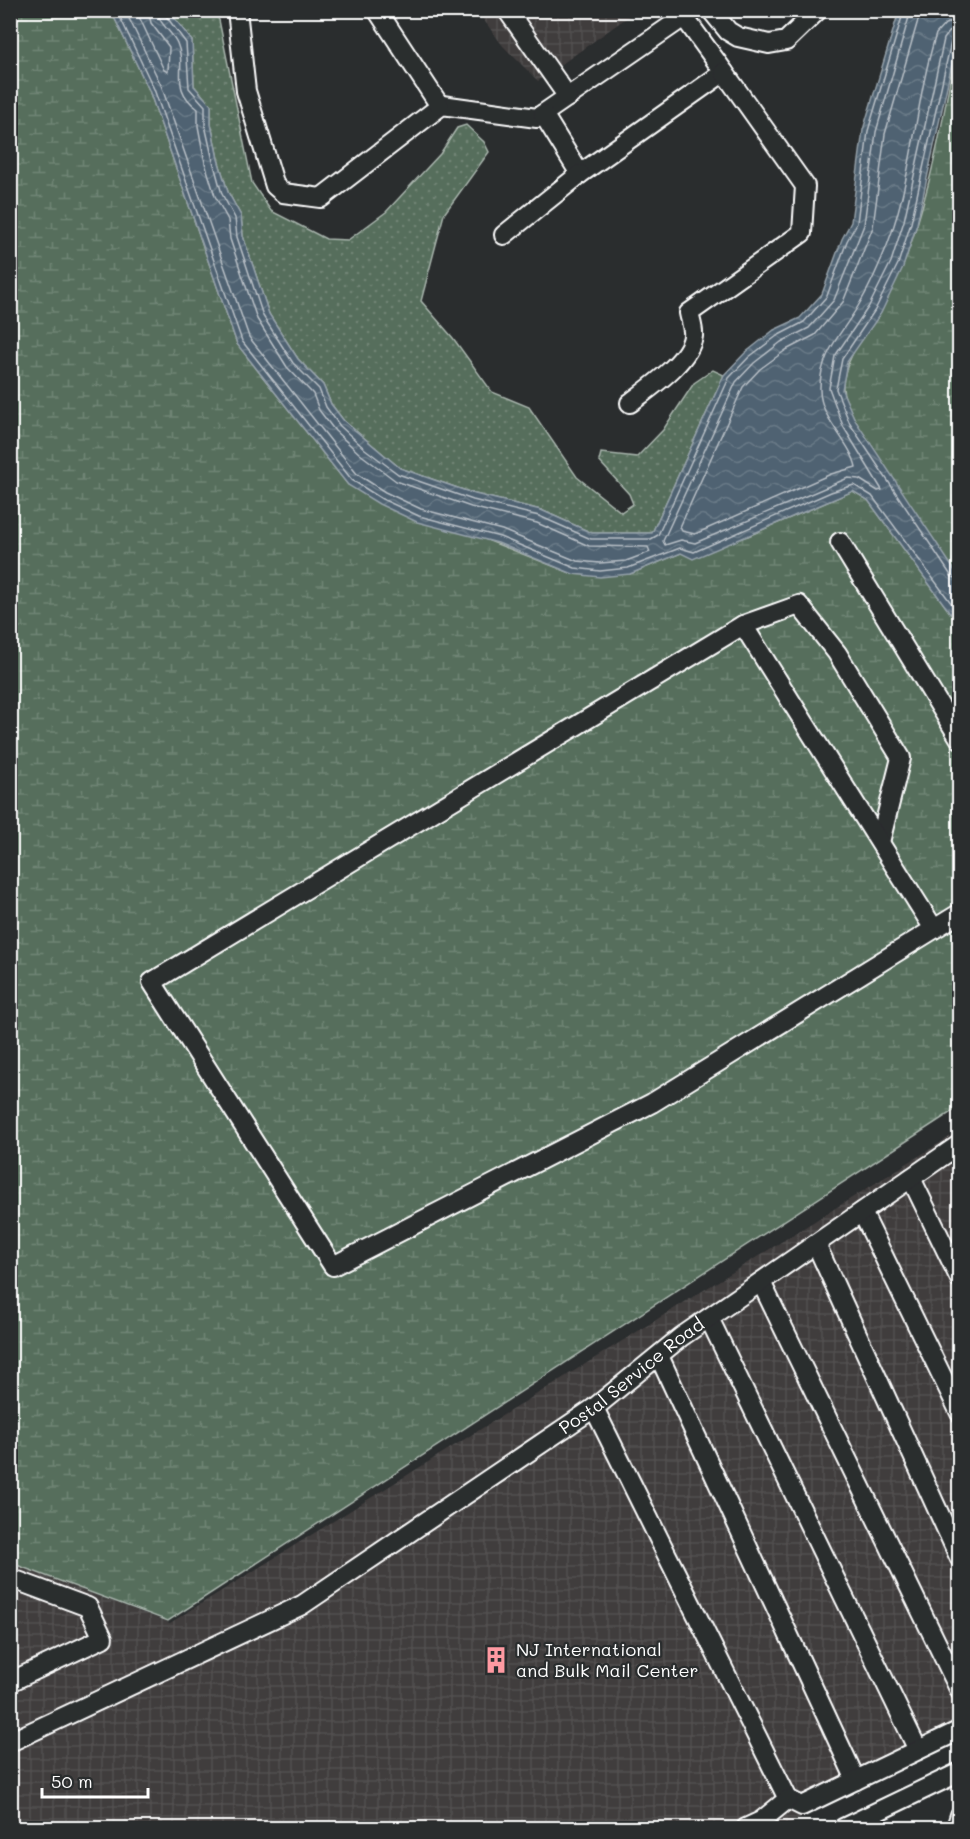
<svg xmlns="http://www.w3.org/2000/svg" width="970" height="1839" font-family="Mali,sans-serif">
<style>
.industrial{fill:url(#industrial-grid)}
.grass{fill:url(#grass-dots);stroke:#aab6ae;stroke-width:1.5}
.wetland{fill:url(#wetland-marsh);stroke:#aab6ae;stroke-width:1.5}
.water{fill:url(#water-waves);stroke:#95a1aa;stroke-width:1.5}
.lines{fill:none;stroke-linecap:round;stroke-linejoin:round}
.shore{stroke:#b9c0c7;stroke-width:1.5}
.minor-casing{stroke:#fff;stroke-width:22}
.minor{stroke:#2a2d2e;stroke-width:18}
.labels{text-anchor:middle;stroke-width:4.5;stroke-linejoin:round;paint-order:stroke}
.street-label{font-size:18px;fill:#fff;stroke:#2a2d2e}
.poi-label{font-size:18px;fill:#fff;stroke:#2a2d2e;text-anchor:start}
</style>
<defs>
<pattern id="industrial-grid" width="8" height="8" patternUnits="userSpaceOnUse" patternTransform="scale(1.5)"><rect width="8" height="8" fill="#403c3c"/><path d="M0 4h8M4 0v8" fill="none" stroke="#535050"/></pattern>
<pattern id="grass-dots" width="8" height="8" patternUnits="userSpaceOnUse" patternTransform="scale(1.5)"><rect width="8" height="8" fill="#566e5c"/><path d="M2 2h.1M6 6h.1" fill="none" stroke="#6f8474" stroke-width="1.8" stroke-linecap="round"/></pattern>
<pattern id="wetland-marsh" width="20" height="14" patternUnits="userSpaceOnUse" patternTransform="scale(1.5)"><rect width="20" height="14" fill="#566e5c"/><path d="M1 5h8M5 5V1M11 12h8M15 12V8" fill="none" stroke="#6f8474"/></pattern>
<pattern id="water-waves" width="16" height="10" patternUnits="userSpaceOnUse" patternTransform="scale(1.5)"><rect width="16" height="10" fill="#4f6272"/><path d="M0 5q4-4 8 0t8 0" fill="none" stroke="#697a87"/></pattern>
</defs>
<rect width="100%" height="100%" fill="#2a2d2e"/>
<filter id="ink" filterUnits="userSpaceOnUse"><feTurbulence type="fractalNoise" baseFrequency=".0167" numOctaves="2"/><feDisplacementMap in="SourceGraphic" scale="12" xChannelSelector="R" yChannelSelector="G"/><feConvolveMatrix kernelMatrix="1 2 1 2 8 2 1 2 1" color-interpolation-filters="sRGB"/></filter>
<g filter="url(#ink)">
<!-- industrial -->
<path class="industrial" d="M 477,11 L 636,11 L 538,81 L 503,46 Z
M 959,1131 L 959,1742 L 779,1828 L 11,1828 L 10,1563 L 170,1623 Z"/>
<!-- grass -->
<path class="grass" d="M 169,11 L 214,11 L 219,20 L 252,183 L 271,211 L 326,239 L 348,240 L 386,212 L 440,154 L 457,128 L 466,125 L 484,142 L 489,152 L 444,214 L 421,301 L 453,338 L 492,392 L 529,407 L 577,477 L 621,512 L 633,504 L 629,494 L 599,461 L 601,453 L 637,457 L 663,430 L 694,383 L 713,370 L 724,375 L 652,533 L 592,533 L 541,510 L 475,494 L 400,468 L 344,421 L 331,404 L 323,385 L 298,359 L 269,314 L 243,236 L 241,216 L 228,192 L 218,159 L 211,124 L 211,105 L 194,86 L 192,41 Z"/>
<!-- wetland -->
<path class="wetland" d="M 10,11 L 100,11 L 115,19 L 149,90 L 237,344 L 348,485 L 573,574 L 630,574 L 681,553 L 748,536 L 853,491 L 868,500 L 959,625 L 959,1107 L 168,1621 L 11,1563 Z
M 959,24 L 959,577 C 938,546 843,417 843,388 C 842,352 891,300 904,263 C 932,187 947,104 959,24 Z"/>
<!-- water -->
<path class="water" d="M 100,11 L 169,11 L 192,41 L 194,86 L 211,105 L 211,124 L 218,159 L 228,192 L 241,216 L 243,236 L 269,314 L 298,359 L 323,385 L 331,404 L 344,421 L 400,468 L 475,494 L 541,510 L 592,533 L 652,533 L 724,375 L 745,353 L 774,330 L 800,318 L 822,294 L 842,239 L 851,222 L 863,130 L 899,11 L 959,11 L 956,45 L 917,224 L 903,267 L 881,313 L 847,362 L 842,390 L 855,420 L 959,577 L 959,625 L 868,500 L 853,491 L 693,559 L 681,553 L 630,574 L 600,577 L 573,574 L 498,543 L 417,522 L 379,504 L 348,485 L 237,344 L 149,90 L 115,19 Z"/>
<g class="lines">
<!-- shore -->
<path class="shore" d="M 111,10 L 120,17 L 154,89 L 242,341 L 352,480 L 382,499 L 419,516 L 500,537 L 575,568 L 600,571 L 628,568 L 680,548 L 694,552 L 831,492 L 854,485 L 872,496 L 960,615
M 125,10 L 161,85 L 249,337 L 357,474 L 385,492 L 421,509 L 502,530 L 577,561 L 600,563 L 626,561 L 650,552 L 648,547 L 589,546 L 537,523 L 471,507 L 396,481 L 360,454 L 335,431 L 319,410 L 313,394 L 287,367 L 257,319 L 230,239 L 228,220 L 215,196 L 205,163 L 198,126 L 198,109 C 168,87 188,69 177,43 C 172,31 158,24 157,10
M 136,10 L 164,70 L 168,72 L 169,47 L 151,23 L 148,10
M 165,10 L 166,16 L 186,43 L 189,88 L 205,106 L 205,125 L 213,161 L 222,194 L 235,218 L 237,237 L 263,316 L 293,363 L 319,389 L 326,407 L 340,426 L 365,449 L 398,474 L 473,500 L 539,516 L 591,539 L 651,539 L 658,535 L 729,378 L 749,357 L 777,336 L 804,322 L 827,296 L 847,241 L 857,223 L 868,131 L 904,10
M 911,10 L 876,132 L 864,225 L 834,300 L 809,328 L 781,342 L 754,363 L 736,382 L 663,541 L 665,545 L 681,540 L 695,543 L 848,478 L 859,479 L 878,491 L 882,490 L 843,426 L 829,388 L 835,356 L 869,306 L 891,262 L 904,221 L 944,39 L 950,31 L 960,29
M 921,10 L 885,134 L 873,227 L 843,302 L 815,335 L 786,350 L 760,369 L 743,387 L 680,527 L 682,531 L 695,534 L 831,474 L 856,467 C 851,442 820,419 820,390 C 819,352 845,331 861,301 C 869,288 875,274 881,260 C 913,189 913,108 936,34 L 945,24 L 960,20
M 960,36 L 951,42 L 911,223 L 898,264 L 875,310 L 842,359 L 836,389 L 850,424 L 952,577 L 960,579"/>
<defs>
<g id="minor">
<path d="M 237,10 L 246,91 L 275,186 L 283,193 L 321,198 L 442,105 L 537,118 L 694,10"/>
<path d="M 377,10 L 440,106"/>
<path d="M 507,10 L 568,97"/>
<path d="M 711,10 L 728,31 L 738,37 L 769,44 L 786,41 L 818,10"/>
<path d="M 543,114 L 580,174 L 724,72 L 679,10"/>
<path d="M 504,235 L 580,174"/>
<path d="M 630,403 C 649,388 690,361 693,336 C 694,329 690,319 689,313 L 802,233 L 805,186 L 724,72"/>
<path d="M 840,542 L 960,739"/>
<path d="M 743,625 L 799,605 L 837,653 L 901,758 L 880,842"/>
<path d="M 934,929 L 743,625 L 152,982 L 333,1266 L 652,1103 L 960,913"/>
<path d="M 911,1178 L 960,1279"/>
<path d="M 862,1212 L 960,1413"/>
<path d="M 816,1244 L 960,1559"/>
<path d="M 761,1282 L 960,1691"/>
<path d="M 709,1318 L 918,1750"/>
<path d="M 659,1356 L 856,1780"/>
<path d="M 594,1408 L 788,1799 L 802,1806 L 960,1730"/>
<path d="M 10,1578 L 88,1607 L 103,1638 L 10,1682"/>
<path id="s1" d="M 10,1742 L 302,1605 L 594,1408 L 681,1337 L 960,1144"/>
<path d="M 746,1828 L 761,1821 L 788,1799"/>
<path d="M 843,1828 L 960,1772"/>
<path d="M 956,1828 L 960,1815"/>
</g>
</defs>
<!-- minor casing -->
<use href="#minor" class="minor-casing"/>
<!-- minor -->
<use href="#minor" class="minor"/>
</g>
</g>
<!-- icons -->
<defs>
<symbol id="building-bare" viewBox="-9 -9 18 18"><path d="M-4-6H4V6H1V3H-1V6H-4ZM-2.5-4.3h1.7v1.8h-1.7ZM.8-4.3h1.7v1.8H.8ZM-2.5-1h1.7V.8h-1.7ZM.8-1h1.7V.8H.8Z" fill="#ff9aa2" stroke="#2a2d2e" stroke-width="2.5" paint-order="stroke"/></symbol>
</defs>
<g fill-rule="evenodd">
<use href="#building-bare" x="477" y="1641" width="38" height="38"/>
</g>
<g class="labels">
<!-- street labels -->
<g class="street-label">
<text dy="6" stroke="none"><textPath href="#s1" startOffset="724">Postal Service Road</textPath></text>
</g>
<!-- poi labels -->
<g class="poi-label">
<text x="516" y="1656">NJ International<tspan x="516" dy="21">and Bulk Mail Center</tspan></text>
</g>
</g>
<!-- margin -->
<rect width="970" height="1839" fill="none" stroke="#2a2d2e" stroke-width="36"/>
<rect x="18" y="18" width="934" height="1803" fill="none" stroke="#fff" stroke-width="2" filter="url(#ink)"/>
<!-- scale -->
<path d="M42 1788v9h106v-9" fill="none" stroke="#ffffff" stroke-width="3"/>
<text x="51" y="1788" font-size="18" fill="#ffffff" stroke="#2a2d2e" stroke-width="4.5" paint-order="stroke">50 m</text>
</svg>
